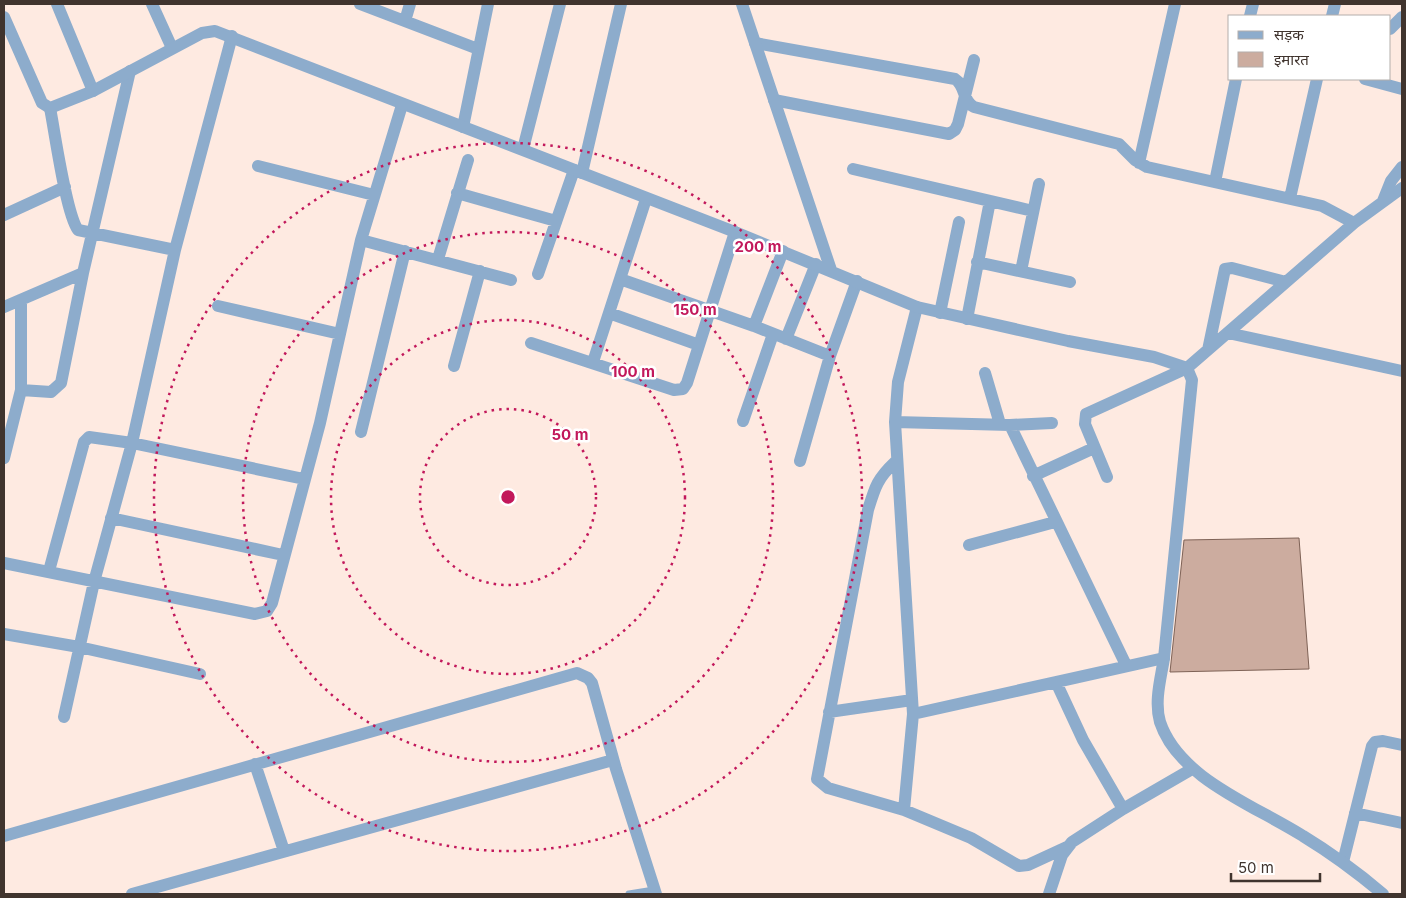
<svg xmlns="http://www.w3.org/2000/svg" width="1406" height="898" font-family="Inter,'Noto Sans Devanagari',sans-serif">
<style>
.building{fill:#ccac9f;stroke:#7e6256}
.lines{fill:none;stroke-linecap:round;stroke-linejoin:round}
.service{stroke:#8daccc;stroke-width:7}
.minor{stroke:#8daccc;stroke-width:12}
.tertiary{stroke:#8daccc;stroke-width:12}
.ring{fill:none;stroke:#c2185b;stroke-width:2.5;stroke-dasharray:2.5 5}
.centre{fill:#c2185b;stroke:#fff;stroke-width:2.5}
.ring-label{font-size:15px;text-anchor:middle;font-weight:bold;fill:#c2185b;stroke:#fff;stroke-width:5;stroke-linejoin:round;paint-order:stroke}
</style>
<rect width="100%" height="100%" fill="#feeae1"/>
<!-- building -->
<path class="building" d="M 1299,538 L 1309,669 L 1170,672 L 1184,540 Z"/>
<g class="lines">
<!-- service -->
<path class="service" d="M 629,894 L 654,890"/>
<!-- minor -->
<path class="minor" d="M 57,4 L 93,91
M 152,4 L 172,48
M 360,4 L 478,49
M 1250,16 L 1253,4
M 1332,16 L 1335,4
M 405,21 L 410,4
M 1390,29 L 1402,17
M 755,43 L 955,79 C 966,86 962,101 974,107 L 1119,144 L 1135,160 L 1147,167 L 1322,206 L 1354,223
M 1365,79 L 1402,89
M 774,100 L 949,134 L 955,130 L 958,124 L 974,60
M 50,108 C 55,133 66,214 78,230 L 175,250
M 463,127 L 488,4
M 523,149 L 560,4
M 1139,163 L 1175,4
M 258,166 L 374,195
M 853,169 L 1033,211
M 582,173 L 621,4
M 1215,182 L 1236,79
M 457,193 L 556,221
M 1290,198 L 1317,79
M 1383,201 L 1391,181 L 1402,167
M 4,215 L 65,187
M 361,240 L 511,280
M 438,259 L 468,160
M 977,262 L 1070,282
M 1021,271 L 1039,184
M 538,274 L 574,170
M 620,279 L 754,326 L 830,356 L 857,281
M 218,306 L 340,334
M 4,307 L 83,273
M 609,313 L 699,345
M 940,313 L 959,222
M 967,319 L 990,201
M 754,326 L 783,251
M 1228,333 L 1402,371
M 786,339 L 816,264
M 531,343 L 674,390 L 683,389 L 687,383 L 735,232
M 1208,350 L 1225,269 L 1232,268 L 1286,282
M 593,362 L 646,199
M 454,366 L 480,271
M 985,373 L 1000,424
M 21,390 L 51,392 L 61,383 L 83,273 L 130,71
M 743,421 L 773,334
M 895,422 L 1010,425 L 1052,423
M 1010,425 L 1126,665
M 361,432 L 405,251
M 4,458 L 21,390 L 21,300
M 800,461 L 830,356
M 895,462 C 877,479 875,487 868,510 L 817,779 L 828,788 L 904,810 L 971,838 L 1019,866 L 1028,865 L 1067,847
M 1033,476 L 1094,448
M 1107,477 L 1085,424 L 1086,414 L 1187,368 L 1354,223 L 1402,188
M 111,518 L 283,555
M 969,545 L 1055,522
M 4,563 L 255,614 L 267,611 L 272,603 L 320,423 L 361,240 L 402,105
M 49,571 L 84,442 L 89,437 L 132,443 L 304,479
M 4,634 L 79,647 L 200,674
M 1056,682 L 1083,740 L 1123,809
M 829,712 L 912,700
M 913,714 L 1164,658
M 64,717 L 94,582 L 132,443 L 175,250 L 232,36
M 255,764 L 284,851
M 904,810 L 913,714 L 895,422 L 898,382 L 917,307
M 1355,813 L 1402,823
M 4,836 L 577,673 L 588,678 L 592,683 L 616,769 L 656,894
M 1343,862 L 1372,746 L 1375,742 L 1383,741 L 1402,745
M 132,894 L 613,760
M 1049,894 L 1062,855 L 1072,842 L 1123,809 L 1192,769"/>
<!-- tertiary -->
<path class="tertiary" d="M 742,4 L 831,270
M 4,17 L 42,103 L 50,108 L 93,91 L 202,33 L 215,31 L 735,232 L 917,307 L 1068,341 L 1154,357 L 1187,368 L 1192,380 L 1164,658 C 1161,678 1154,701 1160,722 C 1179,779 1256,806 1303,836 C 1331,853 1358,873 1383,894"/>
</g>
<!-- distance rings -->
<g class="ring">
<circle cx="508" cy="497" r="88"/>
<circle cx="508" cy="497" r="177"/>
<circle cx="508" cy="497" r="265"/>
<circle cx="508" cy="497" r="354"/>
</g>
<circle cx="508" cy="497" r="8" class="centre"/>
<g class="ring-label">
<text x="758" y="252">200 m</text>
<text x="695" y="315">150 m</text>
<text x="633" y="377">100 m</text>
<text x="570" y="440">50 m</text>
</g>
<!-- border -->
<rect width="1406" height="898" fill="none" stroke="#40342e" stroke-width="10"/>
<!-- legend -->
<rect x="1228" y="15" width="162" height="65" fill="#ffffff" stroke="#b3aeab"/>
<rect x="1238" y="31" width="25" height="8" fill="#8daccc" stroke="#b3aeab"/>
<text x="1274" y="40" font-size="15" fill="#40342e">सड़क</text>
<rect x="1238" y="52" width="25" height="15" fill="#ccac9f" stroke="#b3aeab"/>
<text x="1274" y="65" font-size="15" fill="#40342e">इमारत</text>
<!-- scale -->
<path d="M1231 873v8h89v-8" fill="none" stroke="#40342e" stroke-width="2.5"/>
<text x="1238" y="873" font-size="15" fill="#40342e" stroke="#ffffff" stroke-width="4" paint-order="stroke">50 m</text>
</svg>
